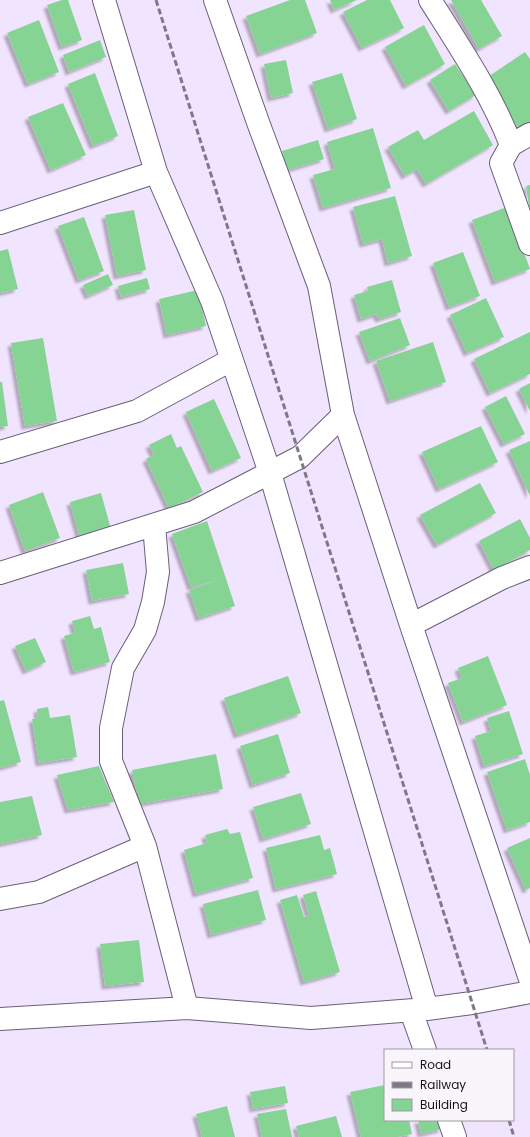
<svg xmlns="http://www.w3.org/2000/svg" width="530" height="1137" font-family="Poppins,sans-serif">
<style>
.building{fill:#86d494;filter:url(#shadow)}
.lines{fill:none;stroke-linecap:round;stroke-linejoin:round}
.street-casing{stroke:#6b5f76;stroke-width:24}
.street{stroke:#fff;stroke-width:22}
.rail{stroke:#807789;stroke-width:3;stroke-dasharray:6 3;stroke-linecap:butt}
</style>
<defs>
<filter id="shadow"><feDropShadow dx="-3.5" dy="3.5" stdDeviation="1" flood-color="#0004"/></filter>
</defs>
<rect width="100%" height="100%" fill="#f1e4fe"/>
<!-- building -->
<path class="building" d="M 62,0 L 68,0 L 82,40 L 62,47 L 47,5 Z
M 290,0 L 305,0 L 317,33 L 260,54 L 246,16 Z
M 330,0 L 357,0 L 334,10 Z
M 367,0 L 390,0 L 404,28 L 362,48 L 343,12 Z
M 451,0 L 481,0 L 502,36 L 479,49 Z
M 39,20 L 59,72 L 28,84 L 7,33 Z
M 424,25 L 445,64 L 406,86 L 385,47 Z
M 100,40 L 106,57 L 69,72 L 63,55 Z
M 525,52 L 530,59 L 530,123 L 520,130 L 485,79 Z
M 286,60 L 293,93 L 271,98 L 264,64 Z
M 455,64 L 476,95 L 449,111 L 430,80 Z
M 95,73 L 118,136 L 93,146 L 68,84 Z
M 342,73 L 357,119 L 328,129 L 312,82 Z
M 63,103 L 86,155 L 51,170 L 28,117 Z
M 474,111 L 493,145 L 426,184 L 417,169 L 405,176 L 388,147 L 418,130 L 424,140 Z
M 373,128 L 391,188 L 323,208 L 313,175 L 335,169 L 327,142 Z
M 318,140 L 324,159 L 288,170 L 282,151 Z
M 530,185 L 530,207 L 529,207 L 526,186 Z
M 395,196 L 412,256 L 388,263 L 382,239 L 363,244 L 353,207 Z
M 507,207 L 530,269 L 495,282 L 472,220 Z
M 134,210 L 146,270 L 117,276 L 105,215 Z
M 84,217 L 104,271 L 79,280 L 58,226 Z
M 8,249 L 18,289 L 0,293 L 0,251 Z
M 463,252 L 480,296 L 449,307 L 433,263 Z
M 108,274 L 113,285 L 88,296 L 83,285 Z
M 147,278 L 150,289 L 121,297 L 118,286 Z
M 392,280 L 401,312 L 379,319 L 376,314 L 361,319 L 354,295 L 368,291 L 367,287 Z
M 198,290 L 206,326 L 167,335 L 159,299 Z
M 486,298 L 504,337 L 467,353 L 450,315 Z
M 400,318 L 410,345 L 370,361 L 359,332 Z
M 530,332 L 530,374 L 490,393 L 474,359 Z
M 43,338 L 57,421 L 25,426 L 11,343 Z
M 433,342 L 446,382 L 390,401 L 376,361 Z
M 0,382 L 2,382 L 8,426 L 0,427 Z
M 530,383 L 530,411 L 519,389 Z
M 506,396 L 525,434 L 504,444 L 485,407 Z
M 214,399 L 241,458 L 212,471 L 186,412 Z
M 481,426 L 498,462 L 439,489 L 422,452 Z
M 171,434 L 177,448 L 181,446 L 203,492 L 169,508 L 146,459 L 154,455 L 149,445 Z
M 530,441 L 530,496 L 509,450 Z
M 480,483 L 496,513 L 437,545 L 420,515 Z
M 43,492 L 60,538 L 25,551 L 9,505 Z
M 101,493 L 111,529 L 80,538 L 70,502 Z
M 520,519 L 530,538 L 530,550 L 494,570 L 479,541 Z
M 207,521 L 235,606 L 199,618 L 189,590 L 219,580 L 191,587 L 172,534 Z
M 123,563 L 129,594 L 92,601 L 86,570 Z
M 90,616 L 94,629 L 101,627 L 110,662 L 74,672 L 64,636 L 75,633 L 72,621 Z
M 35,638 L 46,662 L 26,671 L 15,646 Z
M 488,656 L 507,705 L 463,722 L 448,683 L 462,678 L 458,668 Z
M 288,676 L 301,713 L 237,735 L 224,698 Z
M 4,700 L 21,762 L 0,768 L 0,701 Z
M 48,707 L 50,718 L 70,715 L 77,757 L 39,763 L 32,719 L 38,718 L 37,709 Z
M 509,711 L 523,754 L 484,766 L 475,736 L 491,731 L 487,718 Z
M 278,734 L 290,773 L 253,785 L 240,746 Z
M 216,754 L 223,789 L 139,804 L 132,770 Z
M 525,759 L 530,775 L 530,822 L 507,830 L 487,772 Z
M 99,766 L 114,802 L 68,810 L 57,775 Z
M 301,793 L 311,824 L 263,839 L 253,807 Z
M 32,796 L 42,835 L 0,844 L 0,802 Z
M 227,829 L 230,834 L 240,832 L 253,878 L 196,894 L 184,850 L 207,843 L 205,835 Z
M 320,835 L 324,850 L 330,848 L 337,874 L 276,889 L 266,848 Z
M 530,838 L 530,888 L 526,890 L 507,848 Z
M 258,890 L 266,920 L 211,935 L 203,904 Z
M 316,891 L 340,972 L 304,982 L 280,900 L 297,895 L 304,917 L 309,916 L 303,895 Z
M 139,940 L 144,982 L 105,986 L 100,944 Z
M 385,1085 L 385,1120 L 409,1120 L 412,1134 L 397,1137 L 361,1137 L 350,1092 Z
M 285,1086 L 288,1103 L 253,1109 L 250,1092 Z
M 227,1106 L 235,1137 L 202,1137 L 196,1114 Z
M 286,1109 L 292,1137 L 262,1137 L 257,1114 Z
M 336,1116 L 342,1137 L 299,1137 L 296,1126 Z
M 418,1120 L 440,1120 L 442,1129 L 421,1134 Z"/>
<g class="lines">
<defs>
<path id="street" d="M 104,0 L 156,172 L 212,301 L 270,473 L 427,1009
M 215,0 L 259,125 L 319,286 L 343,415 L 411,625 L 530,979
M 430,0 C 459,46 492,95 511,145 L 501,163 L 530,244
M 511,145 L 530,134
M 0,223 L 156,172
M 0,452 L 137,411 L 231,360
M 154,525 L 158,572 L 153,602 L 145,630 L 123,668 L 111,728 L 111,761 L 145,846 L 187,1008
M 0,573 L 194,512 L 300,457 L 343,415
M 411,625 L 502,578 L 530,567
M 0,899 L 39,892 L 145,846
M 411,1011 L 425,1050
M 0,1019 L 187,1008 L 311,1018 L 427,1009 L 472,1003 L 530,992
M 449,1120 L 455,1137"/>
</defs>
<!-- street casing -->
<use href="#street" class="street-casing"/>
<!-- street -->
<use href="#street" class="street"/>
<!-- rail -->
<path class="rail" d="M 156,0 L 487,1050
M 509,1120 L 514,1137"/>
</g>
<!-- legend -->
<rect x="384" y="1049" width="130" height="72" fill="#f9f6fb" stroke="#9e9aa1"/>
<rect x="392" y="1062" width="20" height="6" fill="#ffffff" stroke="#9e9aa1"/>
<text x="420" y="1069" font-size="12" fill="#16111a">Road</text>
<rect x="392" y="1082" width="20" height="6" fill="#807789" stroke="#9e9aa1"/>
<text x="420" y="1089" font-size="12" fill="#16111a">Railway</text>
<rect x="392" y="1099" width="20" height="12" fill="#86d494" stroke="#9e9aa1"/>
<text x="420" y="1109" font-size="12" fill="#16111a">Building</text>
</svg>
